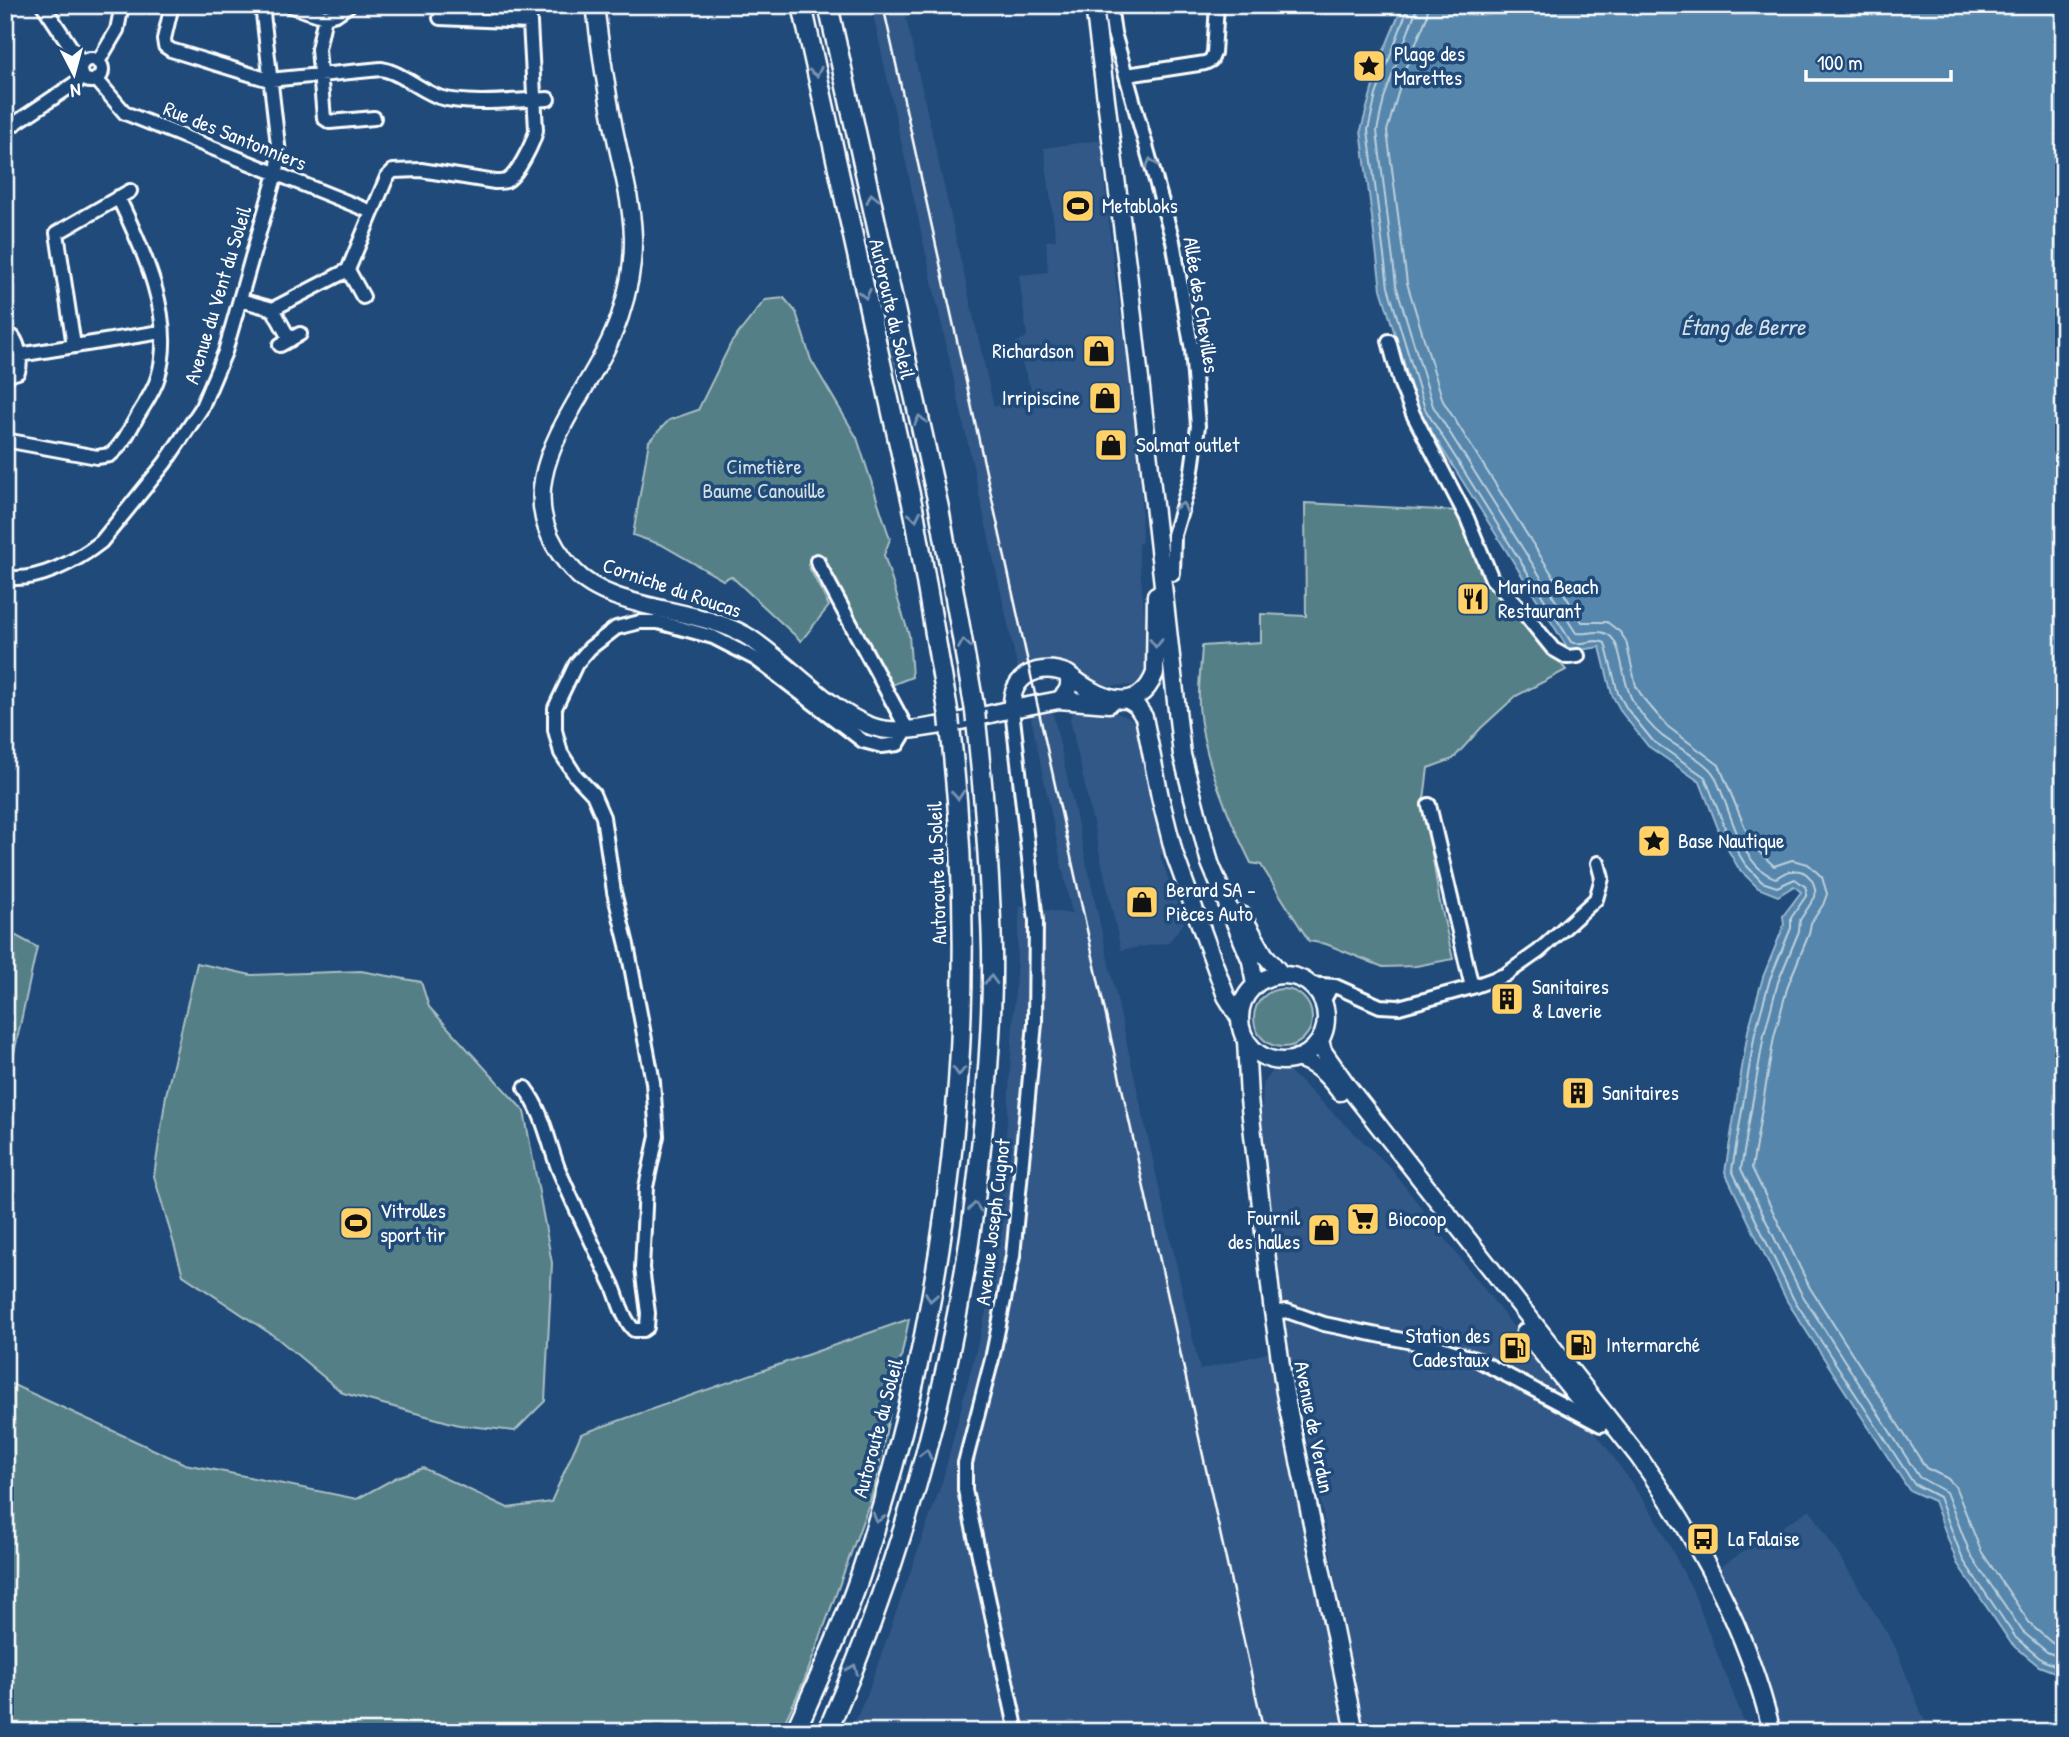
<svg xmlns="http://www.w3.org/2000/svg" width="2069" height="1737" font-family="'Patrick Hand',sans-serif">
<style>
.built{fill:#305887}
.green{fill:#557f87;stroke:#aabfc3;stroke-width:2}
.water{fill:#5686ab;stroke:#9ab6cd;stroke-width:2}
.lines{fill:none;stroke-linecap:round;stroke-linejoin:round}
.shore{stroke:#bbcfdd;stroke-width:2}
.minor-casing{stroke:#fff;stroke-width:18}
.major-casing{stroke:#fff;stroke-width:21}
.highway-casing{stroke:#fff;stroke-width:23}
.minor{stroke:#1f4a7a;stroke-width:12}
.major{stroke:#1f4a7a;stroke-width:16}
.highway{stroke:#1f4a7a;stroke-width:18}
.rail{stroke:#fff;stroke-width:2.5}
.highway-bridge-casing{stroke:#fff;stroke-width:23;stroke-linecap:butt}
.highway-bridge{stroke:#1f4a7a;stroke-width:18}
.oneway{stroke:#7992af}
.labels{text-anchor:middle;stroke-width:7;stroke-linejoin:round;paint-order:stroke}
.poi-label{font-size:21px;fill:#fff;stroke:#1f4a7a;text-anchor:start}
.street-label{font-size:21px;fill:#fff;stroke:#1f4a7a}
.park-label{font-size:21px;fill:#d4dfe1;stroke:#1f4a7a}
.water-label{font-size:23px;font-style:italic;fill:#d5e1ea;stroke:#1f4a7a}
</style>
<rect width="100%" height="100%" fill="#1f4a7a"/>
<filter id="ink" filterUnits="userSpaceOnUse"><feTurbulence type="fractalNoise" baseFrequency=".0143" numOctaves="2"/><feDisplacementMap in="SourceGraphic" scale="14" xChannelSelector="R" yChannelSelector="G"/><feConvolveMatrix kernelMatrix="1 2 1 2 8 2 1 2 1" color-interpolation-filters="sRGB"/></filter>
<g filter="url(#ink)">
<!-- built -->
<path class="built" d="M 871,5 L 903,5 L 994,407 L 1031,389 L 1015,343 L 1027,337 L 1019,275 L 1048,272 L 1046,241 L 1056,240 L 1044,148 L 1100,140 L 1113,263 L 1140,446 L 1142,542 L 1138,544 L 1150,676 L 1142,685 L 1104,686 L 1048,663 L 1018,670 Z
M 1052,709 L 1200,1370 L 1270,1352 L 1305,1543 L 1345,1732 L 850,1732 L 868,1692 L 942,1482 L 991,1292 L 1007,1123 L 1020,906 L 1072,914 L 1030,713 Z
M 1073,709 L 1114,712 L 1130,718 L 1138,726 L 1150,798 L 1166,854 L 1160,855 L 1184,923 L 1168,943 L 1121,950 L 1070,719 Z
M 1286,1068 L 1389,1166 L 1605,1445 L 1655,1517 L 1692,1589 L 1741,1714 L 1746,1732 L 1364,1732 L 1317,1482 L 1282,1330 L 1261,1139 L 1263,1084 L 1272,1072 Z
M 1810,1509 L 1894,1644 L 1929,1732 L 1775,1732 L 1768,1701 L 1720,1567 Z"/>
<!-- green -->
<path class="green" d="M 784,298 L 796,312 L 811,360 L 857,438 L 890,539 L 884,555 L 909,635 L 912,677 L 889,686 L 836,584 L 825,557 L 808,565 L 829,606 L 801,641 L 731,576 L 723,580 L 662,545 L 633,535 L 649,441 L 669,420 L 698,410 L 731,343 L 765,300 Z
M 1305,503 L 1459,511 L 1480,565 L 1566,670 L 1516,696 L 1481,728 L 1453,759 L 1428,768 L 1424,800 L 1439,898 L 1453,959 L 1416,966 L 1383,967 L 1326,944 L 1309,941 L 1261,865 L 1251,863 C 1229,819 1202,755 1199,706 C 1198,686 1201,666 1202,646 L 1261,642 L 1261,614 L 1306,616 Z
M 5,930 L 37,947 L 5,1095 Z
M 197,963 L 251,975 L 361,971 L 421,982 L 429,1007 L 524,1111 L 552,1263 L 545,1401 L 515,1431 L 459,1425 L 343,1393 L 277,1338 L 183,1275 L 154,1176 L 166,1095 Z
M1254 1018a29 29 0 1 1 58 0a29 29 0 1 1-58 0Z
M 909,1319 L 874,1490 L 805,1679 L 780,1732 L 5,1732 L 5,1381 L 185,1464 L 357,1499 L 397,1477 L 423,1468 L 508,1508 L 551,1502 L 581,1434 Z"/>
<!-- water -->
<path class="water" d="M 1403,5 L 2064,5 L 2064,1679 L 2060,1674 L 2039,1666 L 2011,1643 L 1957,1563 L 1934,1501 L 1909,1490 L 1787,1301 L 1725,1172 L 1748,1031 L 1763,977 L 1784,925 L 1783,916 L 1801,892 L 1794,886 L 1778,896 L 1758,888 L 1739,869 L 1723,841 L 1700,782 L 1648,746 L 1622,713 L 1612,695 L 1600,647 L 1574,651 L 1567,647 L 1419,412 L 1381,289 L 1361,130 L 1380,60 Z"/>
<g class="lines">
<!-- shore -->
<path class="shore" d="M 1409,5 L 1376,95 L 1368,130 L 1388,287 L 1425,409 L 1571,642 C 1582,647 1594,637 1605,643 L 1618,693 L 1627,709 L 1653,741 L 1705,777 L 1729,838 L 1745,864 L 1762,882 L 1777,887 L 1795,879 L 1806,887 L 1806,896 L 1791,918 L 1791,928 L 1770,979 L 1755,1033 L 1732,1170 L 1793,1298 L 1914,1484 L 1939,1497 L 1963,1560 L 2016,1638 L 2042,1660 L 2064,1669
M 1418,5 L 1384,98 L 1377,131 L 1396,285 L 1433,406 L 1576,633 C 1588,635 1602,627 1612,638 C 1623,650 1622,685 1634,703 C 1641,714 1652,728 1662,736 C 1675,746 1706,761 1714,775 C 1730,805 1739,867 1776,878 C 1781,875 1786,871 1792,871 C 1807,868 1817,883 1815,897 L 1800,920 L 1799,931 L 1778,982 L 1764,1035 L 1741,1169 L 1801,1293 L 1919,1477 L 1946,1492 L 1971,1556 L 2023,1632 L 2047,1652 L 2064,1659
M 1428,5 L 1427,17 L 1405,69 L 1387,131 L 1407,283 L 1443,401 L 1582,622 L 1607,622 L 1620,632 L 1626,641 L 1636,686 L 1643,698 L 1667,726 L 1719,765 L 1746,830 L 1760,853 L 1774,866 L 1792,860 L 1808,864 L 1822,877 L 1827,894 L 1823,905 L 1811,923 L 1809,934 L 1788,985 L 1774,1037 L 1752,1168 L 1810,1288 L 1926,1468 L 1947,1478 L 1955,1486 L 1981,1551 L 2031,1625 L 2052,1643 L 2064,1648"/>
<defs>
<path id="minor" d="M 43,5 L 82,64
M 172,5 L 164,39 L 165,46 L 171,50 L 269,80 L 381,69 C 401,72 419,90 439,97 C 467,106 519,100 548,99
M 288,5 L 325,17
M 349,5 L 336,14 L 325,17 L 318,49 L 324,118 L 330,122 L 374,118
M 1110,5 L 1114,33 L 1173,241 L 1192,350 L 1198,426 L 1191,477 L 1174,535 L 1173,574
M 440,18 L 530,22
M80 70a11 11 0 1 1 22 0a11 11 0 1 1-22 0Z
M 98,62 L 117,30 L 122,5
M 1127,75 L 1205,63 L 1211,60 L 1214,53 L 1217,5
M 96,79 L 125,113 L 372,212
M 5,130 L 83,78
M 348,270 L 363,297
M 240,300 L 273,309 L 348,270 L 387,177 L 393,171 L 421,170 L 495,182 C 499,182 503,182 506,181 C 517,176 534,142 536,130 L 529,5
M 273,309 L 290,340
M 5,337 L 13,337 C 19,345 22,362 18,372 L 5,376
M 1389,341 L 1400,382 L 1413,414 L 1467,518 L 1492,579 L 1519,607 L 1553,649 L 1567,657 L 1578,656
M 280,345 L 300,334
M 74,346 L 57,233 L 130,191
M 19,355 L 161,332
M 5,440 L 97,457 L 110,455 C 122,446 131,428 138,415 C 145,403 154,391 158,377 C 176,319 143,249 118,197
M 5,577 C 36,583 77,561 101,542 L 165,463 L 201,409 L 225,352 L 278,166 L 279,154 L 262,5
M 1012,709 L 1036,921 L 1035,1023 L 1013,1256 L 992,1359 L 965,1463 L 965,1490 L 1017,1732
M 1429,805 L 1472,987
M 1309,984 L 1335,986 L 1380,1006 L 1399,1007 L 1472,987 L 1505,975 L 1539,951 L 1596,899 L 1602,878 L 1598,863
M 1323,1002 L 1330,989 L 1335,986
M 525,1088 C 544,1114 547,1138 558,1168 C 575,1208 594,1247 613,1286 C 619,1301 623,1319 634,1330 L 643,1330 L 647,1327 L 648,1313 L 642,1268 L 646,1187 L 657,1136 L 653,1082 L 627,945 L 614,892 L 603,817 L 593,794 L 575,775 L 561,753 L 555,730 L 555,708 L 576,664 L 590,648 L 616,628 L 640,622 L 658,622 L 713,637 L 756,659 L 863,741 L 882,746 L 898,744 L 907,729 L 817,561
M 1273,1313 L 1287,1311 L 1324,1324 L 1441,1348 L 1478,1360 L 1601,1425"/>
<path id="major" d="M 595,5 C 600,47 606,88 614,129 C 629,202 645,241 620,316 C 592,401 490,482 574,571 C 611,611 696,607 745,635 C 787,659 841,727 889,730 C 921,733 979,716 1012,709
M 1094,5 L 1128,272 L 1182,755 L 1210,863 L 1251,961 L 1255,985
M 1068,674 C 1095,696 1138,719 1155,673 L 1156,595
M 1059,700 C 1068,692 1071,687 1068,674 C 1039,662 1010,675 1012,709 L 1059,700 L 1109,704
M 1128,700 L 1136,705 L 1144,717 L 1160,797 L 1174,853 L 1226,996 L 1240,1019
M 1242,915 L 1264,954 L 1282,975
M1240 1018a43 43 0 1 1 86 0a43 43 0 1 1-86 0Z
M 1246,1040 L 1249,1099 L 1272,1304 L 1285,1393 L 1355,1732
M 1320,1040 L 1323,1051 L 1349,1088 L 1638,1456 C 1699,1541 1747,1629 1772,1732
M 1297,1058 C 1317,1064 1328,1076 1340,1092
M 1525,1332 L 1592,1415"/>
<path id="highway" d="M 802,5 L 915,517 L 949,716
M 828,5 L 939,508 L 975,711
M 795,1732 C 818,1680 842,1629 860,1576 C 951,1303 983,1013 950,727
M 827,1732 C 908,1547 957,1366 979,1166 C 987,1094 993,1021 992,949 C 990,873 984,797 976,721"/>
</defs>
<!-- minor casing -->
<use href="#minor" class="minor-casing"/>
<!-- major casing -->
<use href="#major" class="major-casing"/>
<!-- highway casing -->
<use href="#highway" class="highway-casing"/>
<!-- minor -->
<use href="#minor" class="minor"/>
<!-- major -->
<use href="#major" class="major"/>
<!-- highway -->
<use href="#highway" class="highway"/>
<!-- rail -->
<path class="rail" d="M 883,5 L 1264,1732"/>
<defs>
<path id="highway-bridge" d="M 975,711 L 976,721
M 949,716 L 950,727"/>
</defs>
<!-- highway-bridge casing -->
<use href="#highway-bridge" class="highway-bridge-casing"/>
<!-- highway-bridge -->
<use href="#highway-bridge" class="highway-bridge"/>
</g>
<!-- one-way arrows -->
<defs><path id="oneway-chevron" d="M-2-3.5L2.5 0L-2 3.5" fill="none" stroke-width="1.6" stroke-linecap="round" stroke-linejoin="round" transform="scale(1.75)"/></defs>
<g class="oneway">
<use href="#oneway-chevron" transform="translate(816 72) rotate(78)"/>
<use href="#oneway-chevron" transform="translate(1151 163) rotate(-105)"/>
<use href="#oneway-chevron" transform="translate(872 198) rotate(-103)"/>
<use href="#oneway-chevron" transform="translate(865 294) rotate(78)"/>
<use href="#oneway-chevron" transform="translate(920 420) rotate(-102)"/>
<use href="#oneway-chevron" transform="translate(1182 507) rotate(-74)"/>
<use href="#oneway-chevron" transform="translate(915 516) rotate(78)"/>
<use href="#oneway-chevron" transform="translate(1156 643) rotate(91)"/>
<use href="#oneway-chevron" transform="translate(964 644) rotate(-99)"/>
<use href="#oneway-chevron" transform="translate(958 795) rotate(85)"/>
<use href="#oneway-chevron" transform="translate(991 980) rotate(-88)"/>
<use href="#oneway-chevron" transform="translate(959 1071) rotate(92)"/>
<use href="#oneway-chevron" transform="translate(975 1207) rotate(-84)"/>
<use href="#oneway-chevron" transform="translate(931 1297) rotate(100)"/>
<use href="#oneway-chevron" transform="translate(926 1454) rotate(-76)"/>
<use href="#oneway-chevron" transform="translate(878 1518) rotate(107)"/>
<use href="#oneway-chevron" transform="translate(853 1669) rotate(-68)"/>
</g>
</g>
<!-- icons -->
<defs>
<symbol id="sight-square" viewBox="-11 -11 22 22"><rect x="-9" y="-9" width="18" height="18" rx="4" fill="#ffd166" stroke="#1f4a7a"/><path d="M0-6L1.8-2.2L6-1.7L2.9 1.2L3.7 5.4L0 3.3L-3.7 5.4L-2.9 1.2L-6-1.7L-1.8-2.2Z" fill="#111"/></symbol>
<symbol id="stadium-square" viewBox="-11 -11 22 22"><rect x="-9" y="-9" width="18" height="18" rx="4" fill="#ffd166" stroke="#1f4a7a"/><path d="M0-5a6.5 5 0 1 0 0 10a6.5 5 0 1 0 0-10ZM-3.5-1.8h7v3.6h-7Z" fill="#111"/></symbol>
<symbol id="shop-square" viewBox="-11 -11 22 22"><rect x="-9" y="-9" width="18" height="18" rx="4" fill="#ffd166" stroke="#1f4a7a"/><path d="M-5-2.5h2.3a2.7 3.5 0 0 1 5.4 0H5L5.5 6h-11ZM-1.5-2.5h3a1.5 2.3 0 0 0-3 0Z" fill="#111"/></symbol>
<symbol id="restaurant-square" viewBox="-11 -11 22 22"><rect x="-9" y="-9" width="18" height="18" rx="4" fill="#ffd166" stroke="#1f4a7a"/><path d="M-5-6h1v4h1v-4h1v4h1v-4h1v5L-1.5 .5V6h-2V.5L-5-1ZM5-6V6H3V1.5H1.5Q1.5-4 5-6Z" fill="#111"/></symbol>
<symbol id="building-square" viewBox="-11 -11 22 22"><rect x="-9" y="-9" width="18" height="18" rx="4" fill="#ffd166" stroke="#1f4a7a"/><path d="M-4-6H4V6H1V3H-1V6H-4ZM-2.5-4.3h1.7v1.8h-1.7ZM.8-4.3h1.7v1.8H.8ZM-2.5-1h1.7V.8h-1.7ZM.8-1h1.7V.8H.8Z" fill="#111"/></symbol>
<symbol id="supermarket-square" viewBox="-11 -11 22 22"><rect x="-9" y="-9" width="18" height="18" rx="4" fill="#ffd166" stroke="#1f4a7a"/><path d="M-6-5.5h2.5l.6 2H6L4.5 2H-2.5L-4.4-4H-6ZM-1.5 3.2a1.3 1.3 0 1 0 .1 0ZM3 3.2a1.3 1.3 0 1 0 .1 0Z" fill="#111"/></symbol>
<symbol id="fuel-square" viewBox="-11 -11 22 22"><rect x="-9" y="-9" width="18" height="18" rx="4" fill="#ffd166" stroke="#1f4a7a"/><path d="M-5.5-6h7V0h2V4h1.3V-2.5L3-4.5l.8-.8L6-3V5H2.5V1h-1V6h-7ZM-4.2-4.7v3.2H.2V-4.7Z" fill="#111"/></symbol>
<symbol id="bus-square" viewBox="-11 -11 22 22"><rect x="-9" y="-9" width="18" height="18" rx="4" fill="#ffd166" stroke="#1f4a7a"/><path d="M-5-6H5V4H4V6H2V4H-2V6H-4V4H-5ZM-3.5-4V0h7V-4ZM-3.5 1.2v1.5H-2V1.2ZM2 1.2v1.5H3.5V1.2Z" fill="#111"/></symbol>
</defs>
<g fill-rule="evenodd">
<use href="#sight-square" x="1350" y="47" width="38" height="38"/>
<use href="#stadium-square" x="1059" y="187" width="38" height="38"/>
<use href="#shop-square" x="1080" y="332" width="38" height="38"/>
<use href="#shop-square" x="1086" y="379" width="38" height="38"/>
<use href="#shop-square" x="1092" y="426" width="38" height="38"/>
<use href="#restaurant-square" x="1454" y="580" width="38" height="38"/>
<use href="#sight-square" x="1635" y="822" width="38" height="38"/>
<use href="#shop-square" x="1123" y="883" width="38" height="38"/>
<use href="#building-square" x="1488" y="980" width="38" height="38"/>
<use href="#building-square" x="1559" y="1074" width="38" height="38"/>
<use href="#supermarket-square" x="1344" y="1200" width="38" height="38"/>
<use href="#stadium-square" x="337" y="1204" width="38" height="38"/>
<use href="#shop-square" x="1305" y="1211" width="38" height="38"/>
<use href="#fuel-square" x="1562" y="1326" width="38" height="38"/>
<use href="#fuel-square" x="1496" y="1329" width="38" height="38"/>
<use href="#bus-square" x="1684" y="1520" width="38" height="38"/>
</g>
<g class="labels">
<!-- poi labels -->
<g class="poi-label">
<text x="1394" y="61">Plage des<tspan x="1394" dy="24">Marettes</tspan></text>
<text x="1102" y="213">Metabloks</text>
<text x="1074" y="358" text-anchor="end">Richardson</text>
<text x="1080" y="405" text-anchor="end">Irripiscine</text>
<text x="1136" y="452">Solmat outlet</text>
<text x="1498" y="594">Marina Beach<tspan x="1498" dy="24">Restaurant</tspan></text>
<text x="1678" y="848">Base Nautique</text>
<text x="1166" y="897">Berard SA -<tspan x="1166" dy="24">Pièces Auto</tspan></text>
<text x="1532" y="994">Sanitaires<tspan x="1532" dy="24">&amp; Laverie</tspan></text>
<text x="1602" y="1100">Sanitaires</text>
<text x="380" y="1218">Vitrolles<tspan x="380" dy="24">sport tir</tspan></text>
<text x="1300" y="1225" text-anchor="end">Fournil<tspan x="1300" dy="24">des halles</tspan></text>
<text x="1388" y="1226">Biocoop</text>
<text x="1490" y="1343" text-anchor="end">Station des<tspan x="1490" dy="24">Cadestaux</tspan></text>
<text x="1606" y="1352">Intermarché</text>
<text x="1728" y="1546">La Falaise</text>
</g>
<!-- street labels -->
<g class="street-label">
<text transform="translate(235 136) rotate(22)" y="7">Rue des Santonniers</text>
<text transform="translate(218 295) rotate(-73)" y="7">Avenue du Vent du Soleil</text>
<text transform="translate(1201 305) rotate(81)" y="7">Allée des Chevilles</text>
<text transform="translate(892 309) rotate(77)" y="7">Autoroute du Soleil</text>
<text transform="translate(672 588) rotate(19)" y="7">Corniche du Roucas</text>
<text transform="translate(937 873) rotate(-92)" y="7">Autoroute du Soleil</text>
<text transform="translate(993 1222) rotate(-83)" y="7">Avenue Joseph Cugnot</text>
<text transform="translate(1314 1427) rotate(79)" y="7">Avenue de Verdun</text>
<text transform="translate(878 1428) rotate(-75)" y="7">Autoroute du Soleil</text>
</g>
<!-- park labels -->
<g class="park-label">
<text x="764" y="474">Cimetière<tspan x="764" dy="24">Baume Canouille</tspan></text>
</g>
<!-- water labels -->
<g class="water-label">
<text x="1743" y="335">Étang de Berre</text>
</g>
</g>
<!-- margin -->
<rect width="2069" height="1737" fill="none" stroke="#1f4a7a" stroke-width="28"/>
<rect x="14" y="14" width="2041" height="1709" fill="none" stroke="#fff" stroke-width="2.5" filter="url(#ink)"/>
<!-- north arrow -->
<g transform="translate(74 74) rotate(174)" stroke="#1f4a7a" stroke-width="5" paint-order="stroke">
<path d="M0-5L12 26L0 18L-12 26Z" fill="#ffffff"/>
<text y="-10" font-size="19" font-weight="bold" text-anchor="middle" fill="#ffffff">N</text>
</g>
<!-- scale -->
<path d="M1806 70v10h145v-10" fill="none" stroke="#ffffff" stroke-width="3.5"/>
<text x="1817" y="70" font-size="21" fill="#ffffff" stroke="#1f4a7a" stroke-width="5" paint-order="stroke">100 m</text>
</svg>
